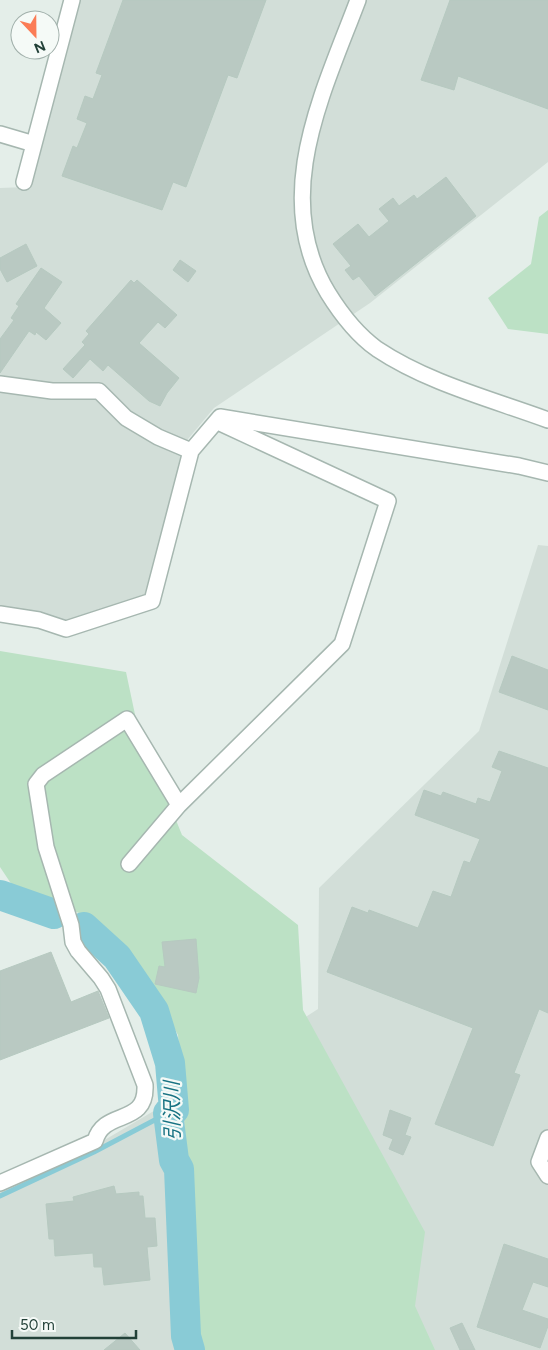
<svg xmlns="http://www.w3.org/2000/svg" width="548" height="1350" font-family="Figtree,'Noto Sans JP',sans-serif">
<style>
.built{fill:#d2ded8}
.green{fill:#bce1c5}
.lines{fill:none;stroke-linecap:round;stroke-linejoin:round}
.stream{stroke:#89cbd6;stroke-width:5}
.river{stroke:#89cbd6;stroke-width:30}
.building{fill:#b9c9c2;stroke:#b6c9c0}
.minor-casing{stroke:#a6b7b0;stroke-width:18}
.minor{stroke:#fff;stroke-width:15}
.labels{text-anchor:middle;stroke-width:4.5;stroke-linejoin:round;paint-order:stroke}
.water-label{font-size:20px;font-style:italic;fill:#177282;stroke:#f5faf7}
</style>
<rect width="100%" height="100%" fill="#e4eee9"/>
<!-- built -->
<path class="built" d="M 78,0 L 548,0 L 548,162 L 370,303 L 214,408 L 188,439 L 145,598 L 67,625 L 0,611 L 0,188 L 27,187 Z
M 538,545 L 548,546 L 548,1350 L 0,1350 L 0,1187 L 91,1148 L 225,1069 L 318,1009 L 319,888 L 479,731 Z"/>
<!-- green -->
<path class="green" d="M 548,210 L 548,334 L 508,329 L 488,298 L 531,264 L 539,217 Z
M 0,651 L 126,672 L 137,724 L 182,835 L 298,925 L 303,1010 L 425,1232 L 415,1306 L 435,1350 L 178,1350 L 188,1169 L 178,1035 L 143,970 L 86,916 L 12,885 L 0,867 Z"/>
<g class="lines">
<!-- stream -->
<path class="stream" d="M 0,1196 L 94,1152 L 168,1113"/>
<!-- river -->
<path class="river" d="M 0,895 L 54,914
M 84,927 L 117,957 L 154,1011 L 170,1063 L 174,1110 L 168,1113 L 174,1160 L 179,1169 L 186,1336 L 190,1350"/>
</g>
<!-- building -->
<path class="building" d="M 123,0 L 266,0 L 237,78 L 228,75 L 186,187 L 173,182 L 162,210 L 62,176 L 73,146 L 77,148 L 87,123 L 77,119 L 85,96 L 93,99 L 102,75 L 96,73 Z
M 450,0 L 548,0 L 548,109 L 458,76 L 454,90 L 421,80 Z
M 446,177 L 476,216 L 375,296 L 359,276 L 353,280 L 345,270 L 351,266 L 333,244 L 358,224 L 369,237 L 389,221 L 379,209 L 393,198 L 399,206 L 414,195 L 417,199 Z
M 26,244 L 37,266 L 7,282 L 0,269 L 0,258 Z
M 180,260 L 196,271 L 188,282 L 173,270 Z
M 41,268 L 62,282 L 44,308 L 61,323 L 46,340 L 36,332 L 35,335 L 29,331 L 0,373 L 0,339 L 14,320 L 11,318 L 19,306 L 16,304 Z
M 131,280 L 134,283 L 137,280 L 177,315 L 165,328 L 158,322 L 139,343 L 179,378 L 167,393 L 160,406 L 149,401 L 108,365 L 103,371 L 90,359 L 73,378 L 63,369 L 85,345 L 82,342 L 89,334 L 86,331 Z
M 512,656 L 548,670 L 548,710 L 499,692 Z
M 499,751 L 548,768 L 548,1013 L 539,1009 L 514,1073 L 520,1075 L 493,1146 L 435,1124 L 473,1028 L 327,972 L 352,907 L 368,913 L 369,910 L 418,928 L 433,891 L 451,897 L 464,861 L 470,863 L 480,839 L 415,815 L 424,790 L 441,796 L 443,792 L 476,804 L 478,798 L 490,802 L 502,771 L 492,767 Z
M 196,939 L 199,978 L 196,993 L 155,984 L 159,966 L 165,967 L 162,942 Z
M 51,952 L 71,1002 L 98,991 L 109,1018 L 0,1060 L 0,971 Z
M 390,1110 L 411,1118 L 405,1135 L 411,1137 L 403,1155 L 389,1149 L 393,1139 L 383,1135 Z
M 114,1186 L 116,1194 L 139,1192 L 139,1196 L 143,1196 L 145,1218 L 155,1218 L 157,1246 L 147,1247 L 150,1280 L 104,1285 L 102,1267 L 94,1267 L 93,1253 L 55,1256 L 54,1239 L 49,1239 L 46,1204 L 74,1201 L 73,1197 Z
M 504,1244 L 548,1259 L 548,1287 L 533,1282 L 522,1310 L 548,1319 L 548,1326 L 540,1348 L 477,1327 Z
M 462,1323 L 475,1350 L 460,1350 L 450,1328 Z
M 125,1333 L 140,1350 L 104,1350 Z"/>
<g class="lines">
<defs>
<path id="minor" d="M 358,0 C 323,93 270,197 328,293 C 341,314 356,334 377,349 C 428,383 491,399 548,420
M 0,134 L 34,144
M 24,182 L 72,0
M 0,384 L 52,391 L 99,391 L 126,418 L 158,437 L 191,451
M 0,614 L 39,620 L 66,629 L 152,601 L 191,451 L 220,417 L 519,466 L 548,473
M 129,864 L 179,805 L 342,644 L 388,501 L 218,422
M 548,1138 L 539,1162 L 548,1176
M 0,1183 L 95,1141 C 104,1108 147,1127 145,1085 L 108,989 L 101,978 L 78,951 L 73,942 L 71,925 L 46,847 L 36,784 L 43,775 L 127,719 L 179,805"/>
</defs>
<!-- minor casing -->
<use href="#minor" class="minor-casing"/>
<!-- minor -->
<use href="#minor" class="minor"/>
</g>
<g class="labels">
<!-- water labels -->
<g class="water-label">
<text transform="translate(172 1111) rotate(-91)" y="7">引沢川</text>
</g>
</g>
<!-- north arrow -->
<g transform="translate(35 35) rotate(158)"><circle r="24" fill="#f5faf7" stroke="#a1b0ab"/>
<path d="M0-4L9 19L0 12L-9 19Z" fill="#fb7c56"/>
<text y="-8" font-size="14" font-weight="bold" text-anchor="middle" fill="#224138">N</text>
</g>
<!-- scale -->
<path d="M12 1330v8h124v-8" fill="none" stroke="#224138" stroke-width="2.5"/>
<text x="20" y="1330" font-size="15" fill="#224138" stroke="#f5faf7" stroke-width="4" paint-order="stroke">50 m</text>
</svg>
